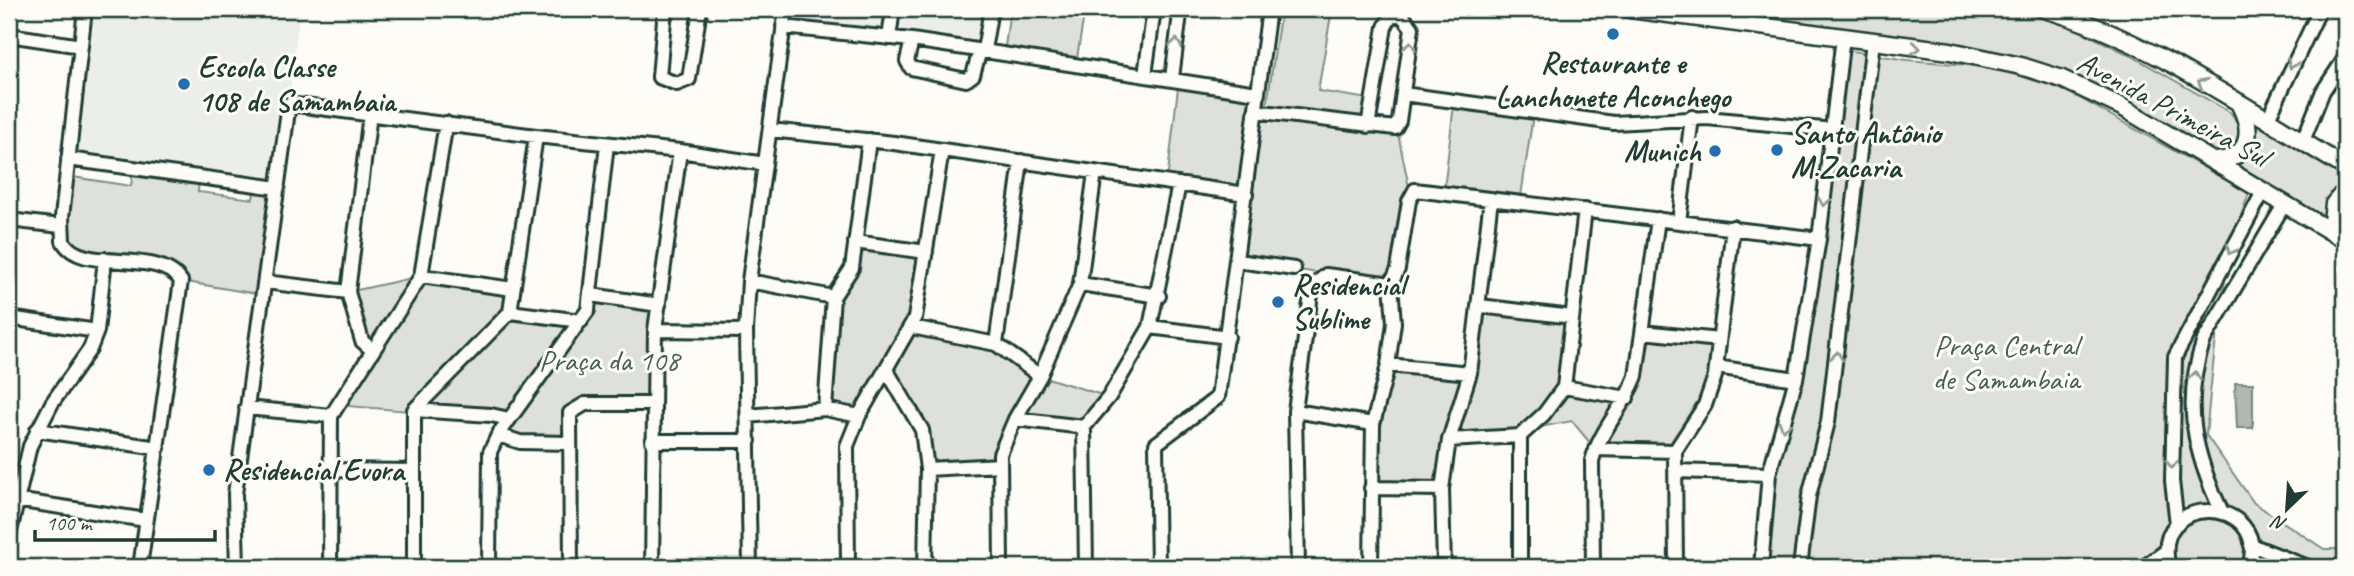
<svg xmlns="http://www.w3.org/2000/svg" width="2354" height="576" font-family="Caveat,sans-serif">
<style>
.built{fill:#eceee9}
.green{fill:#dde0db;stroke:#7e8e88;stroke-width:2}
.water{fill:#aeb8b1;stroke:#75877f;stroke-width:2}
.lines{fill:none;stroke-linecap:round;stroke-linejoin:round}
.minor-casing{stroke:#1f3d34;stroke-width:18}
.secondary-casing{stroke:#1f3d34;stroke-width:21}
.minor{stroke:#fdfcf7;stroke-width:12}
.secondary{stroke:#fdfcf7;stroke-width:16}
.oneway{stroke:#8e9c96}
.poi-dot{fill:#1f6fb2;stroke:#fdfcf7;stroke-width:2.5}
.labels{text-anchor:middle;stroke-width:6;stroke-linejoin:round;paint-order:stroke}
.poi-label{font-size:30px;font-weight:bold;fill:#1f3d34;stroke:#fdfcf7;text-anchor:start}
.street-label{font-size:30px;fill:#1f3d34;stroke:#fdfcf7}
.park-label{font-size:30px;fill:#455e55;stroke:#fdfcf7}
</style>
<rect width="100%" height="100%" fill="#fdfcf7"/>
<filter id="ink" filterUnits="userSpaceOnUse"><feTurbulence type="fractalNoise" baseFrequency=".0143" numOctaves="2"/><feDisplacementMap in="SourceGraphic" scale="14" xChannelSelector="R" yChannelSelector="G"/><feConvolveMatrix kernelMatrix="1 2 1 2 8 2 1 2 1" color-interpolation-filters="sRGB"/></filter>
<g filter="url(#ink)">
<!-- built -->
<path class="built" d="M 85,9 L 300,9 L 278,188 L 68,159 Z
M 798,9 L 989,9 L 985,43 L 797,20 Z"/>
<!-- green -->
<path class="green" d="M 1010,9 L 1085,9 L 1076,64 L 1004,54 Z
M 1281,9 L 1332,9 L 1318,91 L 1369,99 L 1366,124 L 1269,108 L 1267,104 Z
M 1658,9 L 2008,9 L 2068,25 L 2132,56 L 2231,113 L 2241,130 L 2240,148 L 2229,157 L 2052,72 Z
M 1846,50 L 1907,60 L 1980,66 L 2051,82 L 2249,193 C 2220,269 2214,355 2206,435 L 2254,503 L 2324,549 L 2345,549 L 2345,567 L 1761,567 L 1762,538 L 1783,433 Z
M 1179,79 L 1257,93 L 1255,111 L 1397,129 L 1409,187 L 1391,284 L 1238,261 L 1246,194 L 1167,182 Z
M 1454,104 L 1533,115 L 1520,203 L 1444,190 Z
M 2256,121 L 2345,174 L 2345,183 L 2329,197 L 2326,222 L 2229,164 C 2251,155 2256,144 2256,121 Z
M 133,169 L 199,177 L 198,192 L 253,199 L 255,185 L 278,188 L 263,295 L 181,281 L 179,277 L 71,251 L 62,217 L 66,176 L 131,186 Z
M 855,242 L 926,252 L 912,326 L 996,344 L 1041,376 L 1109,397 L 1084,427 L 1015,419 L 1000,465 L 927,469 L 922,430 L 887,369 L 859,416 L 825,409 L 838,292 Z
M 421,276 L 513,289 L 510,311 L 581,321 L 591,295 L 659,305 L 652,404 L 581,405 L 570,413 L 569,443 L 498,435 L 509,419 L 335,405 L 372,350 L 348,292 Z
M 1480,306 L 1572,317 L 1564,387 L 1628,399 L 1643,332 L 1719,340 L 1715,376 L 1675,451 L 1595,449 L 1572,421 L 1545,426 L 1520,436 L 1449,440 L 1442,489 L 1371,488 L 1373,424 L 1388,365 L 1470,373 Z"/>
<!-- water -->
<path class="water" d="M 2235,383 L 2253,383 L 2253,428 L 2237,428 Z"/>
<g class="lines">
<defs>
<path id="minor" d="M 85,9 L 62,217 L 63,241 C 81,275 159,247 181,281 L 140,567
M 665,9 L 659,77 L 677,84 L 689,79 L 700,9
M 783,27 L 912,40 L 1257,93
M 9,35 L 81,46
M 889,38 L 893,9
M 912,40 L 907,61 L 911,68 L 966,80 L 973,75 L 980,50
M 984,50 L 991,9
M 1145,75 L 1154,9
M 1172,78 L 1180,14 L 1178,9
M 1403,94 L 1614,123 L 1707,118 L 1834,130
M 1255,111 L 1395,128 L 1399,121 L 1412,28 L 1400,13
M 370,114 L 348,292 L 362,341 L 372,350
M 2267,121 L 2320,9
M 1368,126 L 1385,27 L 1390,18 L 1400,13
M 770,130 L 894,143 L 1246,194
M 2303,141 L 2323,91 L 2345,58
M 68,159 L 278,188
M 1021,161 L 996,344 L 1040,376
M 9,220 L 61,226
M 1679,222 L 1692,117
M 855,242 L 926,252
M 1238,261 L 1294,269
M 421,276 L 513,289
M 749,281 L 833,297 L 825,409
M 265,282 L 348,292
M 1080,284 L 1159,296
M 591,295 L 659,305
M 833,297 L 852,268 L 869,140
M 1480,306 L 1572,317
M 510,312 L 581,321
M 9,318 L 97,331
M 912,327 L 996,344
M 1150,327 L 1228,337
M 655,330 L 746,331
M 1643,332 L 1719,340
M 1388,365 L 1470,373
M 1716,367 L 1796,379
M 886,369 L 922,430 L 927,469 L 925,567
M 1564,387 L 1627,398
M 246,408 L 331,416
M 414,410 L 491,415 L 509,419
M 1295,411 L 1373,424
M 748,416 L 825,409 L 859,416
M 1015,419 L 1084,427
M 37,430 L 158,448
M 498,435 L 520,442 L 569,443
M 1449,440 L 1520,436
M 652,441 L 749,441
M 1595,449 L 1675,451
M 927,469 L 1000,465
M 330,470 L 414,471
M 1676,471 L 1769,474
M 1371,488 L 1442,489
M 9,499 L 146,520
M 2222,512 C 2194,454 2182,402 2204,340 L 2285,203
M 2177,524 L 2172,481 L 2175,357 L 2264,190
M 9,536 L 30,446 L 52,403 L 90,349 L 97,331 L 105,259
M 2251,545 L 2308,567
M 237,567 L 235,494 L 289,104 L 536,136 L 680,151 L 765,164
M 330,567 L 331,416 L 421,276 L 446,123
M 414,567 L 414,410 L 510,312 L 536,136
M 489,567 L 490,452 L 498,435 L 588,310 L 607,144
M 571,567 L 570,413 L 585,404 L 652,404
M 652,567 L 655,330 L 680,151
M 750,567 L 746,331 L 749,281 L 786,9
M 848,567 L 847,446 L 859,416 L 915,318 L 942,150
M 1001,567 L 1000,454 L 1015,419 L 1040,376 L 1080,284 L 1095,172
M 1086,567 L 1084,427 L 1109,397 L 1150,327 L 1179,184
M 1158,567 L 1156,444 L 1218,397 L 1269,9
M 1298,567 L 1295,411 L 1312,287 L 1326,275 L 1391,284
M 1371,567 L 1373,424 L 1388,365 L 1394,323 L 1391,284 L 1398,269 L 1409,201 L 1415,190 L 1819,239
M 1444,567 L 1442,489 L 1449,440 L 1470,373 L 1491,199
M 1520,567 L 1520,436 L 1544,414 L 1564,387 L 1585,210
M 1593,567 L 1592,461 C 1600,430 1625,406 1636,376 L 1658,219
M 1676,567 L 1675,451 L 1705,405 L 1715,376 L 1733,227
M 1761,567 L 1769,474 L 1796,379 L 1819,239 L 1843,37
M 1800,567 L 1809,496 L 1828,422 L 1873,41
M 2144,567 L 2166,551
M 2169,567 C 2148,490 2272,495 2249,567"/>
<path id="secondary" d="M 1630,9 L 1950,51 L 2021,66 L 2062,79 L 2122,107 L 2345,240
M 2044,9 C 2147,38 2253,113 2345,167
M 2216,161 C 2250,158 2254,132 2240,105
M 2331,231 L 2334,204 L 2345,191"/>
</defs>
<!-- minor casing -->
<use href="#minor" class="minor-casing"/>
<!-- secondary casing -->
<use href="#secondary" class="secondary-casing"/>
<!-- minor -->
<use href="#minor" class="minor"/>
<!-- secondary -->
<use href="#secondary" class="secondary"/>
</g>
<!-- one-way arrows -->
<defs><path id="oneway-chevron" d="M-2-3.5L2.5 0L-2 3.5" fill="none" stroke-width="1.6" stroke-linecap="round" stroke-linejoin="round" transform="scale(1.75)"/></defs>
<g class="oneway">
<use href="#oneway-chevron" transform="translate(1176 43) rotate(-83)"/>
<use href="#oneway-chevron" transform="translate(1410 46) rotate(-82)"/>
<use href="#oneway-chevron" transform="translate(1916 48) rotate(7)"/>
<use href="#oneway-chevron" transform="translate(2292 64) rotate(114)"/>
<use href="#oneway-chevron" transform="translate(2202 83) rotate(-150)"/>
<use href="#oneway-chevron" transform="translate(1824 202) rotate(98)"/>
<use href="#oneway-chevron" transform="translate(2231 250) rotate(119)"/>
<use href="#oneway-chevron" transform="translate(1837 356) rotate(-83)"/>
<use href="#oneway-chevron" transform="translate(2195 376) rotate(-83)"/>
<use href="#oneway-chevron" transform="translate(1784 426) rotate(105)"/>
<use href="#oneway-chevron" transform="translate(2172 464) rotate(91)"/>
</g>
</g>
<!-- markers -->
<g class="poi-dot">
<circle cx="1613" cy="34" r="7"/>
<circle cx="184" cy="84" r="7"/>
<circle cx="1777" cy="150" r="7"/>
<circle cx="1715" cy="151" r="7"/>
<circle cx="1278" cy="302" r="7"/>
<circle cx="209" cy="470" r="7"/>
</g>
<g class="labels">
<!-- poi labels -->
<g class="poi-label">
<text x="1613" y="73" text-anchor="middle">Restaurante e<tspan x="1613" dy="34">Lanchonete Aconchego</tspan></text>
<text x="198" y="77">Escola Classe<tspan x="198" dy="34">108 de Samambaia</tspan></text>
<text x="1791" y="143">Santo Antônio<tspan x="1791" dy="34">M.Zacaria</tspan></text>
<text x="1701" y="161" text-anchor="end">Munich</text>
<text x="1292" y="295">Residencial<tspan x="1292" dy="34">Sublime</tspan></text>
<text x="223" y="480">Residencial Evora</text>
</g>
<!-- street labels -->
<g class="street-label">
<text transform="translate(2173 109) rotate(28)" y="10">Avenida Primeira Sul</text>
</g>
<!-- park labels -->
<g class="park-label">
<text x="2006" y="355">Praça Central<tspan x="2006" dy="34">de Samambaia</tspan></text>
<text x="609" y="370">Praça da 108</text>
</g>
</g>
<!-- margin -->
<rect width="2354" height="576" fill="none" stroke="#fdfcf7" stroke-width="35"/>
<rect x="18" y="18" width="2319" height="541" fill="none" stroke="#1f3d34" stroke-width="2.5" filter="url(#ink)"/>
<!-- north arrow -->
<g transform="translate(2287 509) rotate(205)" stroke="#fdfcf7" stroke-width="5" paint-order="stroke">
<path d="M0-5L12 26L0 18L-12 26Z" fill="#1f3d34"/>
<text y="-10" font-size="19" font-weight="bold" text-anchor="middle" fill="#1f3d34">N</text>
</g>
<!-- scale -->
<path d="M35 530v10h180v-10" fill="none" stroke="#1f3d34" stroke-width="3.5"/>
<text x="46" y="530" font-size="21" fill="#1f3d34" stroke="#fdfcf7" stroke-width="5" paint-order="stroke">100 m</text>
</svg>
